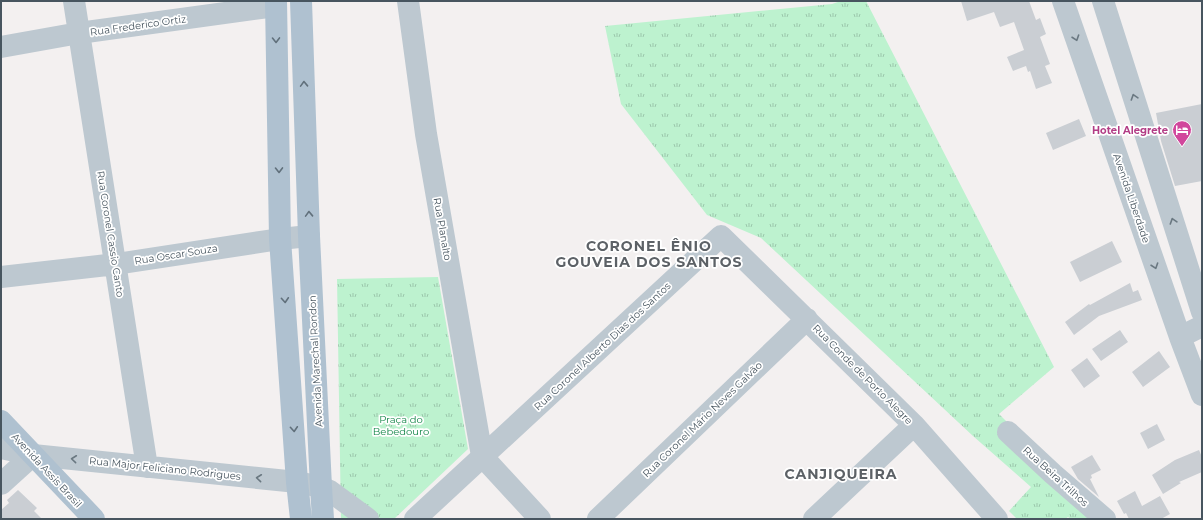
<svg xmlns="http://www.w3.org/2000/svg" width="1203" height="520" font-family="Montserrat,sans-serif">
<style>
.grass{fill:url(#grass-tufts)}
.building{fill:#caced3}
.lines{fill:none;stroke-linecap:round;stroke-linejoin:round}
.minor{stroke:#bdc8d0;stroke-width:22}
.major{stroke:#afc1d0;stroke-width:22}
.oneway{stroke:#6a7881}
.oneway2{stroke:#61707b}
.labels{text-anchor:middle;stroke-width:3.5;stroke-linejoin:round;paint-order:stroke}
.street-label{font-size:10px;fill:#47555f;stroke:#fff}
.hotel-label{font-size:10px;font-weight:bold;fill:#b23c85;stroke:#fff;text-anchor:end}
.park-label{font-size:10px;fill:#128647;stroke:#fff}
.district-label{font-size:14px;font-weight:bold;letter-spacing:1px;fill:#5c6166;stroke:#fff}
</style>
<defs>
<pattern id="grass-tufts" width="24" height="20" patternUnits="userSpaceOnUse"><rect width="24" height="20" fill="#bdf2cf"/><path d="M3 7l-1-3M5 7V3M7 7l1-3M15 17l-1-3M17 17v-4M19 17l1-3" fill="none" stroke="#9bc7ab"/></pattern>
</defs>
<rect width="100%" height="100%" fill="#f3f0f0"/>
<!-- grass -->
<path class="grass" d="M 841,1 L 866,1 L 1054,367 L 999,414 L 1039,454 L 1115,519 L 1071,519 L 1068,517 L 1065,519 L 1017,519 L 1009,511 L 1031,487 L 973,436 L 761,238 L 707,215 L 621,104 L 605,26 L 832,4 Z
M 438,277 L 468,449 L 394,519 L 341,519 L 337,279 Z"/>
<!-- building -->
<path class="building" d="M 961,1 L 1029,1 L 1036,20 L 1040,18 L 1046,34 L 1040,37 L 1050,64 L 1045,66 L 1052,83 L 1036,89 L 1030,71 L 1028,72 L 1026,66 L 1013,71 L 1007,57 L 1024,50 L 1014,22 L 1000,27 L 994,12 L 967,21 Z
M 1202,104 L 1202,181 L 1175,186 L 1161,141 L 1156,113 Z
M 1079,119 L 1086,136 L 1053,150 L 1046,133 Z
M 1112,241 L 1122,262 L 1080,282 L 1070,262 Z
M 1130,283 L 1133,292 L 1138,290 L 1142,300 L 1099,316 L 1074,335 L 1065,322 L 1089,304 L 1090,305 Z
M 1120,330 L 1128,342 L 1101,361 L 1092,349 Z
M 1159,351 L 1170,367 L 1143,387 L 1132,372 Z
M 1087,358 L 1100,376 L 1084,388 L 1071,370 Z
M 1157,424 L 1165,440 L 1148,449 L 1140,433 Z
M 1199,450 L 1202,457 L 1202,472 L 1179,482 L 1181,483 L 1163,494 L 1152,475 L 1175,460 Z
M 1092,455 L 1101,470 L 1091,475 L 1092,478 L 1090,479 L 1099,497 L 1078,479 L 1071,467 Z
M 18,490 L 37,508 L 34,511 L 42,519 L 1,519 L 1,510 L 9,503 L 7,500 Z
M 1135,491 L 1142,506 L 1160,496 L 1170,514 L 1161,519 L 1129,519 L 1126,513 L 1124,514 L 1117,501 Z"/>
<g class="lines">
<!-- minor -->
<path class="minor" d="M 74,1 L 147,467
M 408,1 L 426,134 L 482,456
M 1063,1 L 1180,337 L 1202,395
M 1103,1 L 1202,312
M 1,47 L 79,33 L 276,6
M 1,277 L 116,264 L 280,239 L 309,236
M 1180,337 L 1202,326
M 1008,432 L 1053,474 L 1105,519
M 1,448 L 33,455 L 297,482 L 321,487 L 330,491 L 368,519
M 482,456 L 540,519
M 1,484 L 33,455
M 415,519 L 721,236 L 914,425 L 997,519
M 598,519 L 807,319
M 814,519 L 914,425"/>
<!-- major -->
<path class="major" d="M 276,1 L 280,239 L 297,482 L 301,519
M 301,1 L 309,236 L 321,487 L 323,519
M 1,421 L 94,519"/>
</g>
<!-- one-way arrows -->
<defs><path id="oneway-chevron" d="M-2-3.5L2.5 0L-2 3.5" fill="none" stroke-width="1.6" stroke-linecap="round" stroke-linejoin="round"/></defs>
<g class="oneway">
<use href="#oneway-chevron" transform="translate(1076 38) rotate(71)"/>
<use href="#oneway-chevron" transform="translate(1134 97) rotate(-108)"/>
<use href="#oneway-chevron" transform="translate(1173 221) rotate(-108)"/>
<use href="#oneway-chevron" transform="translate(1155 266) rotate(71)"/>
<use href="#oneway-chevron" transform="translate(74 459) rotate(-174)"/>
<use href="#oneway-chevron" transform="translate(259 478) rotate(-174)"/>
</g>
<g class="oneway2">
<use href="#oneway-chevron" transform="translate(276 40) rotate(89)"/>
<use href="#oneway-chevron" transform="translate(304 84) rotate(-92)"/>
<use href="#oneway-chevron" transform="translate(279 170) rotate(89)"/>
<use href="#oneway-chevron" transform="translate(309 214) rotate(-92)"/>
<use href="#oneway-chevron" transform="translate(285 300) rotate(86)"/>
<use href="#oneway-chevron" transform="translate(294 429) rotate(86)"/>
</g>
<!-- icons -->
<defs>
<symbol id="hotel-pin" viewBox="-11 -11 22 30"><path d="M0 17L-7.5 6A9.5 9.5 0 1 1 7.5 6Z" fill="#d1479c" stroke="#fff"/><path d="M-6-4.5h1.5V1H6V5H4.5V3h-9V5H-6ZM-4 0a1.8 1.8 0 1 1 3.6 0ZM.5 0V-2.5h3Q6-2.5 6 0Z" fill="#fff"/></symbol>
</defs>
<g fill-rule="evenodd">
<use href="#hotel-pin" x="1171" y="119" width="22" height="30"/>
</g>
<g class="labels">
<!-- street labels -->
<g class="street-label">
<text transform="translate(138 25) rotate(-8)" y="4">Rua Frederico Ortiz</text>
<text transform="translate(1132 198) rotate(71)" y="4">Avenida Liberdade</text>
<text transform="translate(443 229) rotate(80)" y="4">Rua Planalto</text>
<text transform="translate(111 234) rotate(81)" y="4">Rua Coronel Cassio Canto</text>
<text transform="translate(176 254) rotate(-9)" y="4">Rua Oscar Souza</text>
<text transform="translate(602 346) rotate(-43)" y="4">Rua Coronel Alberto Dias dos Santos</text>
<text transform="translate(315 361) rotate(-93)" y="4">Avenida Marechal Rondon</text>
<text transform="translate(863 374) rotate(45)" y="4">Rua Conde de Porto Alegre</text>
<text transform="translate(702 419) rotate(-44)" y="4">Rua Coronel Mário Neves Galvão</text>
<text transform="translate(165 468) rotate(6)" y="4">Rua Major Feliciano Rodrigues</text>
<text transform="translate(47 470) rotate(47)" y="4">Avenida Assis Brasil</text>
<text transform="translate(1056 476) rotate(42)" y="4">Rua Beira Trilhos</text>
</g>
<!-- hotel labels -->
<g class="hotel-label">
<text x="1168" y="134">Hotel Alegrete</text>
</g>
<!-- park labels -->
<g class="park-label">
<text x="401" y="423">Praça do<tspan x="401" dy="12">Bebedouro</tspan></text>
</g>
<!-- district labels -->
<g class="district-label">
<text x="649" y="251">CORONEL ÊNIO<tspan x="649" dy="16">GOUVEIA DOS SANTOS</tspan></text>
<text x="841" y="479">CANJIQUEIRA</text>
</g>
</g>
<!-- border -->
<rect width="1203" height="520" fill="none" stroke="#47555f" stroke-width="4"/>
</svg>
